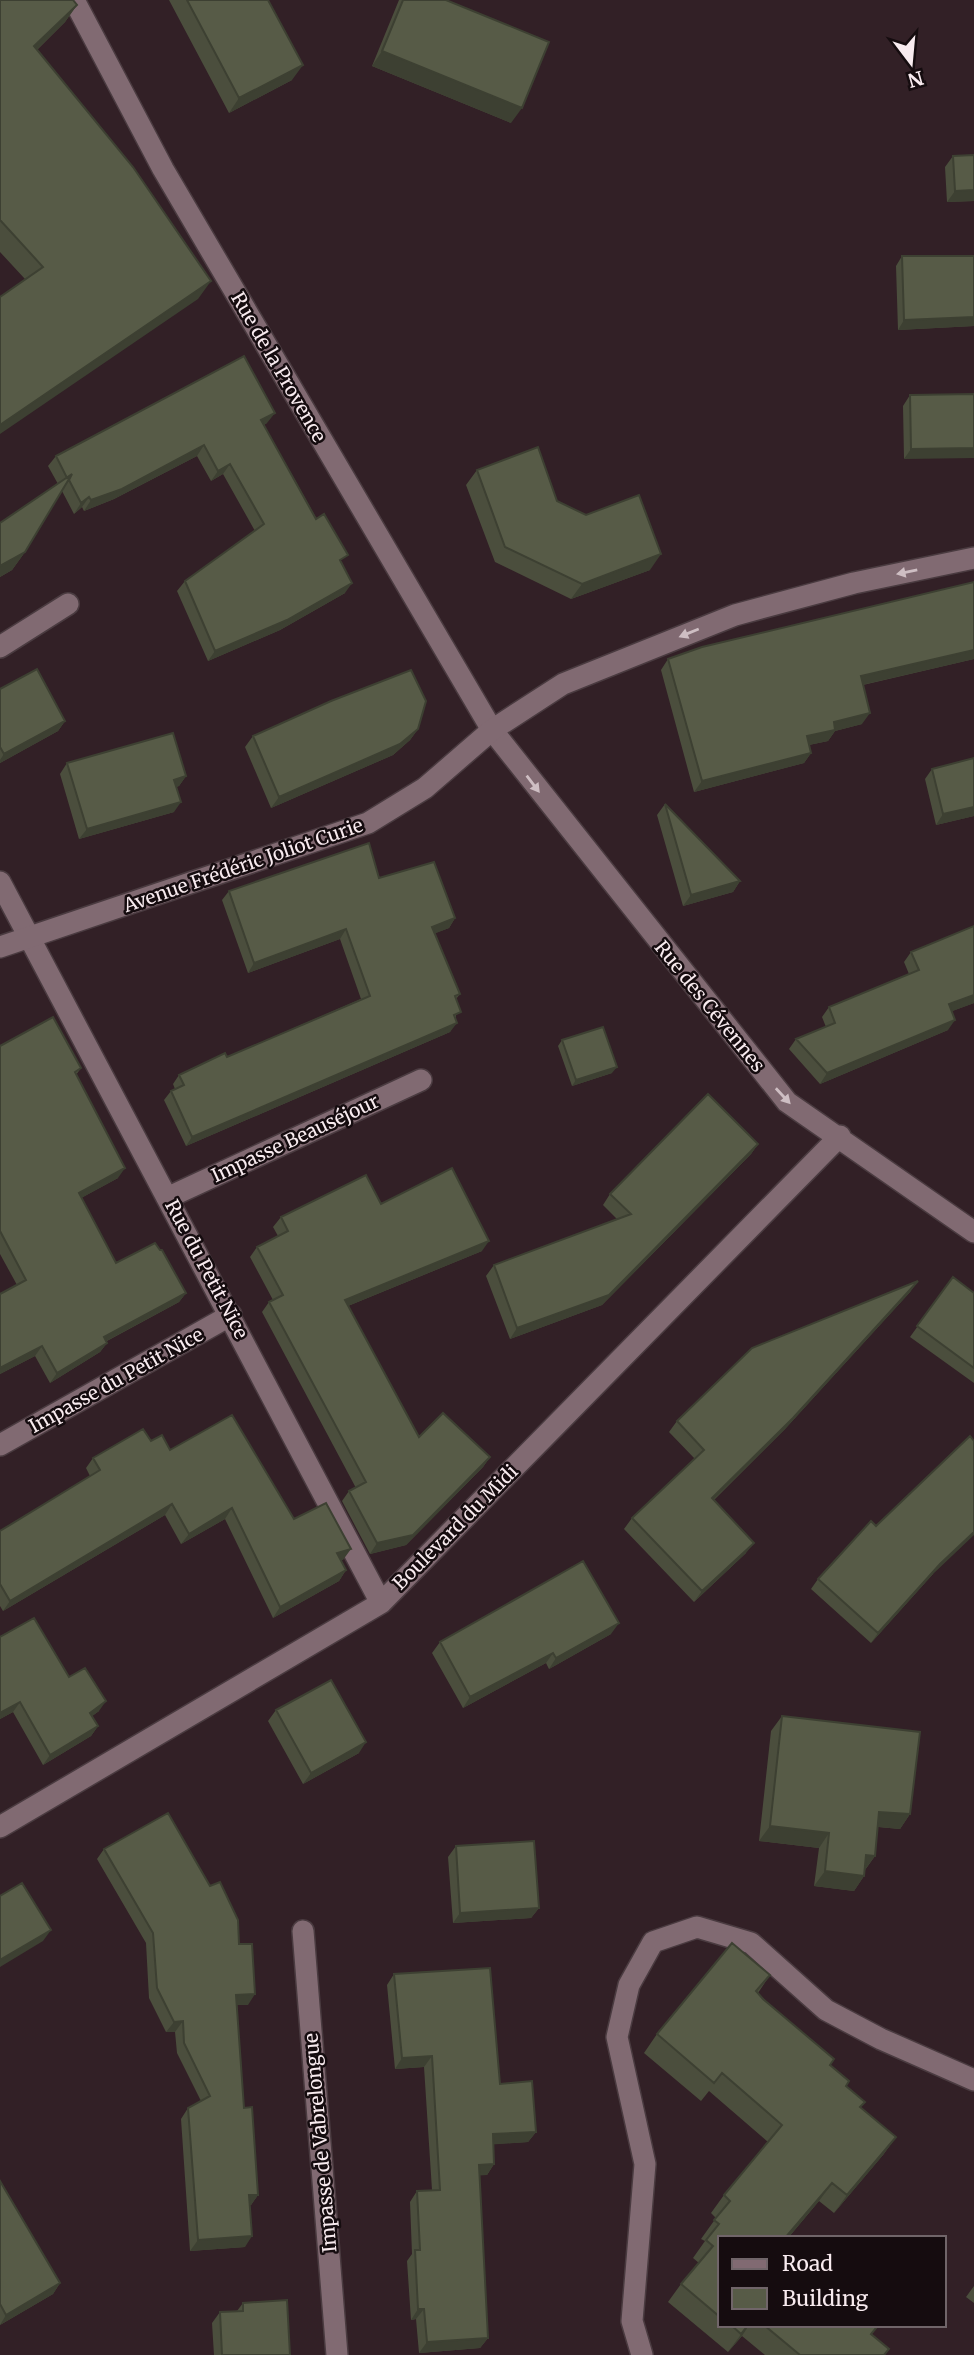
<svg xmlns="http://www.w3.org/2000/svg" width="974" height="2355" font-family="Merriweather,serif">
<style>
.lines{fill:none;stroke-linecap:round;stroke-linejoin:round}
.street-casing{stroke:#4a3b40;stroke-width:24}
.secondary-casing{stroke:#4a3b40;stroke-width:24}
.street{stroke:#816a72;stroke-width:21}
.secondary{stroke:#816a72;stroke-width:21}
.wall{fill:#4b4e3d}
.shaded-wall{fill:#3d4032}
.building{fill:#575b47;stroke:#3d4032;stroke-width:2}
.oneway{fill:#cebec3}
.labels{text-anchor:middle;stroke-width:5;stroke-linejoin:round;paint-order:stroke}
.street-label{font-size:19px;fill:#f8ebef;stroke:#150c0f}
</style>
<rect width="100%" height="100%" fill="#322026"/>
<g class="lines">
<defs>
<path id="street" d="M 74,0 L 163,169 L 492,730 L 787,1102 L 974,1232
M 0,647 L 68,604
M 0,882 L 381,1603
M 169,1197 L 421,1080
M 0,1445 L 231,1315
M 0,1827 L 381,1603 L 840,1136
M 303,1931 L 337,2355
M 642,2355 L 632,2321 L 645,2164 L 617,2037 L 629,1985 L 653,1942 L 697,1927 L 751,1943 L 826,2010 L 881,2039 L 974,2080"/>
<path id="secondary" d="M 0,947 L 368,823 L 425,788 L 492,730 L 563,684 L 735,615 L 854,583 L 974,558"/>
</defs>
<!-- street casing -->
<use href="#street" class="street-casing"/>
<!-- secondary casing -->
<use href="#secondary" class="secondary-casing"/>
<!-- street -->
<use href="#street" class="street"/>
<!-- secondary -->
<use href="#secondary" class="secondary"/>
</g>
<!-- wall -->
<path class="wall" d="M 0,0 L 77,5 L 65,22 L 37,50 L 198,299 L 25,279 L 0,252 Z
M 169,0 L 268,0 L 292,80 L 229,113 Z
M 399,0 L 446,0 L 511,123 L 372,66 Z
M 974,155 L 974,201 L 947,202 L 945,167 L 953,156 Z
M 902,256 L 974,256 L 974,326 L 898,330 L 896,266 Z
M 974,394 L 904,459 L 903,406 L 910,395 Z
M 267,423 L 264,425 L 342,564 L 345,593 L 280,630 L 208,661 L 177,591 L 185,581 L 255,531 L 223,474 L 211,481 L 197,456 L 114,499 L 84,511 L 82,507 L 74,514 L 62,491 L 25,552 L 12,570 L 0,577 L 0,523 L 58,484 L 48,466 L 56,456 Z
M 477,470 L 557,501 L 650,570 L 571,599 L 495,562 L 466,485 Z
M 974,582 L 974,659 L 863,685 L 862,724 L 835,731 L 828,741 L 809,745 L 811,753 L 804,763 L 694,792 L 661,670 L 668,659 Z
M 0,689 L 65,721 L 58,731 L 0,763 Z
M 418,729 L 410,740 L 393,755 L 271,808 L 245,747 L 253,736 Z
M 67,763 L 186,776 L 179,786 L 176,787 L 174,812 L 79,839 L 60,774 Z
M 932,769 L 974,816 L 936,825 L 925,779 Z
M 665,804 L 740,881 L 733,892 L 683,906 L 657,815 Z
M 379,878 L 455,918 L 449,928 L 435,933 L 460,994 L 456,999 L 456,1020 L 450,1032 L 186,1146 L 164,1100 L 171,1091 L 175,1089 L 173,1084 L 179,1075 L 227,1057 L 361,999 L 340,939 L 248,973 L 222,900 L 229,891 Z
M 911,952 L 974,1003 L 952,1011 L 948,1030 L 820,1084 L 789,1049 L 796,1039 L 826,1027 L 822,1017 L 829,1007 L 909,974 L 904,962 Z
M 562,1040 L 612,1073 L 572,1086 L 558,1046 Z
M 0,1046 L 81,1068 L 76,1075 L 118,1178 L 81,1198 L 116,1263 L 186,1293 L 179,1302 L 107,1341 L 107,1343 L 100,1352 L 50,1383 L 35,1356 L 0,1374 L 0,1294 L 17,1285 L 0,1254 Z
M 758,1144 L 751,1154 L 602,1305 L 510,1339 L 486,1276 L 494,1265 L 617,1219 L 603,1205 L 610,1194 Z
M 381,1204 L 482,1251 L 348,1306 L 419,1437 L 490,1457 L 483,1467 L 406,1545 L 370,1554 L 342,1501 L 349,1491 L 356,1488 L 262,1312 L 269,1302 L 273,1300 L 250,1257 L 257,1247 L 278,1236 L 273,1227 L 281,1217 Z
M 953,1277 L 974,1293 L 974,1383 L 910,1337 Z
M 911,1291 L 785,1429 L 714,1500 L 746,1553 L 694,1602 L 624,1529 L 632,1518 L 695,1459 L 669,1432 L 677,1421 Z
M 151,1441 L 170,1450 L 294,1519 L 343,1560 L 341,1560 L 346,1570 L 339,1581 L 273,1618 L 225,1519 L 181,1544 L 165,1515 L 3,1611 L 0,1606 L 0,1531 L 90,1476 L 86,1468 L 93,1458 Z
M 933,1574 L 871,1643 L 811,1589 L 818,1579 Z
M 611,1634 L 549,1669 L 546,1663 L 463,1708 L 432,1653 L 440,1642 Z
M 0,1637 L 69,1677 L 99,1711 L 92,1716 L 98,1726 L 91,1736 L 43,1765 L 13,1712 L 0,1719 Z
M 276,1710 L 359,1753 L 303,1784 L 268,1721 Z
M 782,1716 L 910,1814 L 900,1829 L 878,1827 L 875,1856 L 865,1870 L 864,1876 L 854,1891 L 814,1886 L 819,1848 L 759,1841 L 771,1731 Z
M 456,1846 L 539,1908 L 531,1918 L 453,1923 L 448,1857 Z
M 104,1849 L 239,1944 L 248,2005 L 237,2005 L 244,2108 L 258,2195 L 251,2205 L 250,2205 L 245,2247 L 190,2251 L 181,2119 L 188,2108 L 201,2101 L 177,2053 L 175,2032 L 166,2032 L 149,1998 L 146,1943 L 97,1859 Z
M 394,1974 L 500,2084 L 536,2132 L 528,2142 L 493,2144 L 494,2164 L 487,2175 L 479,2175 L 488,2338 L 480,2348 L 419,2353 L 416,2319 L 411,2320 L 407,2261 L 412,2254 L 410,2202 L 417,2191 L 432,2190 L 424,2067 L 395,2069 L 387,1985 Z
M 770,1975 L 758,1993 L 830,2065 L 846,2086 L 860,2108 L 896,2137 L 883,2155 L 834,2213 L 819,2201 L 788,2238 L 720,2238 L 720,2325 L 873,2325 L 871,2335 L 885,2355 L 765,2355 L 742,2336 L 728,2352 L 668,2302 L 681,2284 L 699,2263 L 693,2258 L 705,2241 L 701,2239 L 716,2218 L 711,2213 L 724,2195 L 768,2142 L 709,2091 L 701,2101 L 644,2053 L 657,2034 Z
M 0,2181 L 60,2283 L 53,2294 L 0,2325 Z
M 974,2286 L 974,2303 L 966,2297 Z
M 243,2303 L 290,2355 L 214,2355 L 212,2323 L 220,2312 L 237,2311 Z"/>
<!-- shaded-wall -->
<path class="shaded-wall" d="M 77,5 L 65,22 L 22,64 L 34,46 Z
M 382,51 L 522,108 L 511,123 L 372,66 Z
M 303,65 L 292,80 L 229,113 L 239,98 Z
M 974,190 L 974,201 L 947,202 L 955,191 Z
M 211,281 L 198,299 L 0,434 L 0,425 Z
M 974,317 L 974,326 L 898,330 L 904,320 Z
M 275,413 L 267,423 L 254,430 L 261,420 Z
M 204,445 L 197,456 L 114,499 L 84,511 L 91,500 Z
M 974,448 L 974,458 L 904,459 L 911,449 Z
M 230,464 L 223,474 L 211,481 L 218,471 Z
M 89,497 L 82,507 L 74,514 L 81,503 Z
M 25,552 L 12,570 L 0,577 L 0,566 Z
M 661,554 L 650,570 L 571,599 L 582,584 Z
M 352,583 L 345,593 L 280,630 L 208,661 L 215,651 Z
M 974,650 L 974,659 L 853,687 L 861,676 Z
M 870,713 L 862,724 L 835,731 L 828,741 L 799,747 L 807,736 L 834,722 Z
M 65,721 L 58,731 L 0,763 L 0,760 L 4,754 Z
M 418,729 L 410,740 L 393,755 L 271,808 L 279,797 Z
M 811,753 L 804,763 L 694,792 L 702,781 Z
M 186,776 L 179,786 L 167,790 L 174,780 Z
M 181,802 L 174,812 L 79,839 L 87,829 Z
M 974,807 L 974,816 L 936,825 L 943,814 Z
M 740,881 L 733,892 L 683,906 L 691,895 Z
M 455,918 L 449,928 L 426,937 L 432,927 Z
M 346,929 L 340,939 L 248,973 L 254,963 Z
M 974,995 L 974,1003 L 942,1015 L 949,1004 Z
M 955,1020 L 948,1030 L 820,1084 L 827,1073 Z
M 457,1023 L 450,1032 L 186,1146 L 192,1137 Z
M 617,1067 L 612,1073 L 572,1086 L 576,1080 Z
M 758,1144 L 751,1154 L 602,1305 L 510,1339 L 517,1328 Z
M 125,1168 L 118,1178 L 72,1203 L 79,1193 Z
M 489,1241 L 482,1251 L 338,1310 L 345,1300 Z
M 918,1281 L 911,1291 L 785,1429 L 704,1509 L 712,1498 Z
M 186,1293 L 179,1302 L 97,1346 L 104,1337 Z
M 107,1343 L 100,1352 L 50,1383 L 57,1373 Z
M 42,1346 L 35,1356 L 0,1374 L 0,1368 Z
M 490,1457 L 483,1467 L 406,1545 L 370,1554 L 377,1543 Z
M 172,1504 L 165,1515 L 3,1611 L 10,1601 Z
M 232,1508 L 225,1519 L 181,1544 L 189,1534 Z
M 974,1532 L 974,1535 L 933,1574 L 871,1643 L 878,1633 L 940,1564 Z
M 754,1543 L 746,1553 L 694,1602 L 702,1591 Z
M 351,1549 L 343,1560 L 330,1563 L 337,1553 Z
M 346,1570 L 339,1581 L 273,1618 L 280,1607 Z
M 619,1623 L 611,1634 L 549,1669 L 556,1658 Z
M 553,1653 L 546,1663 L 463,1708 L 470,1697 Z
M 106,1701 L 99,1711 L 83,1723 L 90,1713 Z
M 20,1702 L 13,1712 L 0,1719 L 0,1713 Z
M 98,1726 L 91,1736 L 43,1765 L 50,1755 Z
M 366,1742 L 359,1753 L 303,1784 L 311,1773 Z
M 879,1812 L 910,1814 L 900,1829 L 869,1826 Z
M 770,1826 L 829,1833 L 819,1848 L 759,1841 Z
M 866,1855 L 875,1856 L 864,1871 Z
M 825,1871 L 864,1876 L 854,1891 L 814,1886 Z
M 539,1908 L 531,1918 L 453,1923 L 460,1913 Z
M 51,1930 L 43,1941 L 0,1967 L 0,1960 Z
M 255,1994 L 248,2005 L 229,2005 L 236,1995 Z
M 183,2021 L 175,2032 L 166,2032 L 174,2022 Z
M 432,2056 L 424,2067 L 395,2069 L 402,2058 Z
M 536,2132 L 528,2142 L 485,2145 L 493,2134 Z
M 896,2137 L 883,2155 L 834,2213 L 847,2195 Z
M 494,2164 L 487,2175 L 471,2176 L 479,2165 Z
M 832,2183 L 819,2201 L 788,2238 L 785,2238 Z
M 249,2195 L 258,2195 L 251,2205 L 242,2205 Z
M 252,2236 L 245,2247 L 190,2251 L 198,2240 Z
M 60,2283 L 53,2294 L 0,2325 L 6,2315 Z
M 418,2309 L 424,2309 L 416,2319 L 411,2320 Z
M 748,2325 L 749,2325 L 742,2336 L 728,2352 Z
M 488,2338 L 480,2348 L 419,2353 L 427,2342 Z"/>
<!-- building -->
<path class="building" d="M 0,0 L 73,0 L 77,5 L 34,46 L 133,167 L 211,281 L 0,425 L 0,297 L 43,267 L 0,220 Z
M 187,0 L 268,0 L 303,65 L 239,98 Z
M 403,0 L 446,0 L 549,42 L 522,108 L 382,51 Z
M 974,155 L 974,190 L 955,191 L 953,156 Z
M 902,256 L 974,256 L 974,317 L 904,320 Z
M 244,356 L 275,413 L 261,420 L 316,519 L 324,514 L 348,555 L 340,560 L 352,583 L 287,620 L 215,651 L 185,581 L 264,524 L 230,464 L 218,471 L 204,445 L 122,489 L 91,500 L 89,497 L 81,503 L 69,480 L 72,474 L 67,478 L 56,456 Z
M 974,394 L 974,448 L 911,449 L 910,395 Z
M 538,447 L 557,501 L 586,515 L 639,495 L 661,554 L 582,584 L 505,547 L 477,470 Z
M 72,474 L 25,552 L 0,566 L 0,523 Z
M 974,582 L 974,650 L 861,676 L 870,713 L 834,722 L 835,730 L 807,736 L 811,753 L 702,781 L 668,659 L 702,647 Z
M 37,669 L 65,721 L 4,754 L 0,747 L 0,689 Z
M 411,670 L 426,701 L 418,729 L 400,744 L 279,797 L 253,736 L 331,701 Z
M 173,733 L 186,776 L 174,780 L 181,802 L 87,829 L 67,763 Z
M 974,758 L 974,807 L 943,814 L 932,769 Z
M 665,804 L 740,881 L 691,895 Z
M 369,843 L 379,878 L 434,862 L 455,918 L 432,927 L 460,994 L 455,996 L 461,1012 L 454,1015 L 457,1023 L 192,1137 L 171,1091 L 184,1085 L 179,1075 L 225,1053 L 227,1057 L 370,996 L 346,929 L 254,963 L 229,891 Z
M 974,926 L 974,995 L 949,1004 L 955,1020 L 827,1073 L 796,1039 L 835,1023 L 829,1007 L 919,970 L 911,952 Z
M 53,1017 L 81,1068 L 75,1072 L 125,1168 L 79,1193 L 116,1263 L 155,1243 L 160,1250 L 162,1250 L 186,1293 L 104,1337 L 107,1343 L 57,1373 L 42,1346 L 0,1368 L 0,1294 L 26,1280 L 0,1231 L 0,1046 Z
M 603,1027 L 617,1067 L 576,1080 L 562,1040 Z
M 708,1094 L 758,1144 L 609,1295 L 517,1328 L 494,1265 L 631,1214 L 610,1194 Z
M 452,1168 L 489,1241 L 345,1300 L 419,1437 L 443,1413 L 490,1457 L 413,1535 L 377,1543 L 349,1491 L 366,1482 L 269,1302 L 283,1295 L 257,1247 L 288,1231 L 281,1217 L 366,1175 L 381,1204 Z
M 953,1277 L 974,1293 L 974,1368 L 917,1326 Z
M 918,1281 L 793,1418 L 712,1498 L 754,1543 L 702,1591 L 632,1518 L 704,1450 L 677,1421 L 752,1348 Z
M 232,1415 L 294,1519 L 326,1503 L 351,1549 L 337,1553 L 346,1570 L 280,1607 L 232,1508 L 189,1534 L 172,1504 L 10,1601 L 0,1584 L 0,1531 L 100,1470 L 93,1458 L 143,1429 L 151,1441 L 162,1435 L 170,1450 Z
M 970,1436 L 974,1441 L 974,1532 L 940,1564 L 878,1633 L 818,1579 L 871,1521 L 876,1526 Z
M 583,1561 L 619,1623 L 556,1658 L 553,1653 L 470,1697 L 440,1642 Z
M 34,1618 L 69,1677 L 85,1668 L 106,1701 L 90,1713 L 98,1726 L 50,1755 L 20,1702 L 0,1713 L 0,1637 Z
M 331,1680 L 366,1742 L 311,1773 L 276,1710 Z
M 782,1716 L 920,1732 L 910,1814 L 879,1812 L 875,1856 L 866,1855 L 864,1876 L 825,1871 L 829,1833 L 770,1826 Z
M 168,1813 L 210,1886 L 220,1882 L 238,1920 L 239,1944 L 252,1944 L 255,1994 L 236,1995 L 244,2108 L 252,2107 L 258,2195 L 249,2195 L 252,2236 L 198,2240 L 188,2108 L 210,2096 L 184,2043 L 183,2021 L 174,2022 L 157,1988 L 153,1933 L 104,1849 Z
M 534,1841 L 539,1908 L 460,1913 L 456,1846 Z
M 22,1883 L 51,1930 L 0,1960 L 0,1896 Z
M 732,1943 L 770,1975 L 756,1991 L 763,1999 L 834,2059 L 830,2065 L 849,2081 L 846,2086 L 865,2102 L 860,2107 L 896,2137 L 847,2195 L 832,2183 L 785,2238 L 720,2238 L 720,2317 L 681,2284 L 713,2246 L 706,2240 L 719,2224 L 714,2220 L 730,2201 L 724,2195 L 782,2125 L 722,2073 L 714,2083 L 657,2034 Z
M 490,1968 L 500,2084 L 532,2081 L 536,2132 L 493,2134 L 494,2164 L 479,2165 L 488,2338 L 427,2342 L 424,2309 L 418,2309 L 415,2250 L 420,2250 L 417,2191 L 440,2190 L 432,2056 L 402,2058 L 394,1974 Z
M 0,2181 L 60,2283 L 6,2315 L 0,2304 Z
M 287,2300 L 290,2355 L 222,2355 L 220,2312 L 243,2311 L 243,2303 Z
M 731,2325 L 748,2325 L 741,2334 Z
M 764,2325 L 873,2325 L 876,2328 L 871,2334 L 889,2349 L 884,2355 L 800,2355 Z"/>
<!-- one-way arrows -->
<defs><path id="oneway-solid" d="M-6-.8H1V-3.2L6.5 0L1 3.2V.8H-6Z" transform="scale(1.75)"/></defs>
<g class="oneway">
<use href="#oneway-solid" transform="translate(907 572) rotate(168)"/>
<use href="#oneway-solid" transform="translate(689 633) rotate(158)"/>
<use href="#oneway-solid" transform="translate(533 784) rotate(53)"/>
<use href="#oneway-solid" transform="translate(783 1096) rotate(47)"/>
</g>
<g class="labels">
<!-- street labels -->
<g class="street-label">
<text transform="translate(279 367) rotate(60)" y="7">Rue de la Provence</text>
<text transform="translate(243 865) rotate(-19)" y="7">Avenue Frédéric Joliot Curie</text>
<text transform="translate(710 1006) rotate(51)" y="7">Rue des Cévennes</text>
<text transform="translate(295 1138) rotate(-25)" y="7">Impasse Beauséjour</text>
<text transform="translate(207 1269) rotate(62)" y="7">Rue du Petit Nice</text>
<text transform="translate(116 1380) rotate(-29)" y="7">Impasse du Petit Nice</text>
<text transform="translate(455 1527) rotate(-45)" y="7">Boulevard du Midi</text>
<text transform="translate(320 2143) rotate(-95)" y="7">Impasse de Vabrelongue</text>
</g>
</g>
<!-- legend -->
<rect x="718" y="2236" width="228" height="91" fill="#150c0f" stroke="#706569" stroke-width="2"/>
<rect x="732" y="2259" width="35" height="10" fill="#816a72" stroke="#706569" stroke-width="2"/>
<text x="782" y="2271" font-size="21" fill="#f8ebef">Road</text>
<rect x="732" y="2288" width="35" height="21" fill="#575b47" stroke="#706569" stroke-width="2"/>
<text x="782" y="2306" font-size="21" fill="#f8ebef">Building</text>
<!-- north arrow -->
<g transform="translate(911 63) rotate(164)" stroke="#150c0f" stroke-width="5" paint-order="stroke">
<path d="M0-5L12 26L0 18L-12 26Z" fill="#f8ebef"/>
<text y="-10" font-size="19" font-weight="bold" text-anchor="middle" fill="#f8ebef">N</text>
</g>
</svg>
